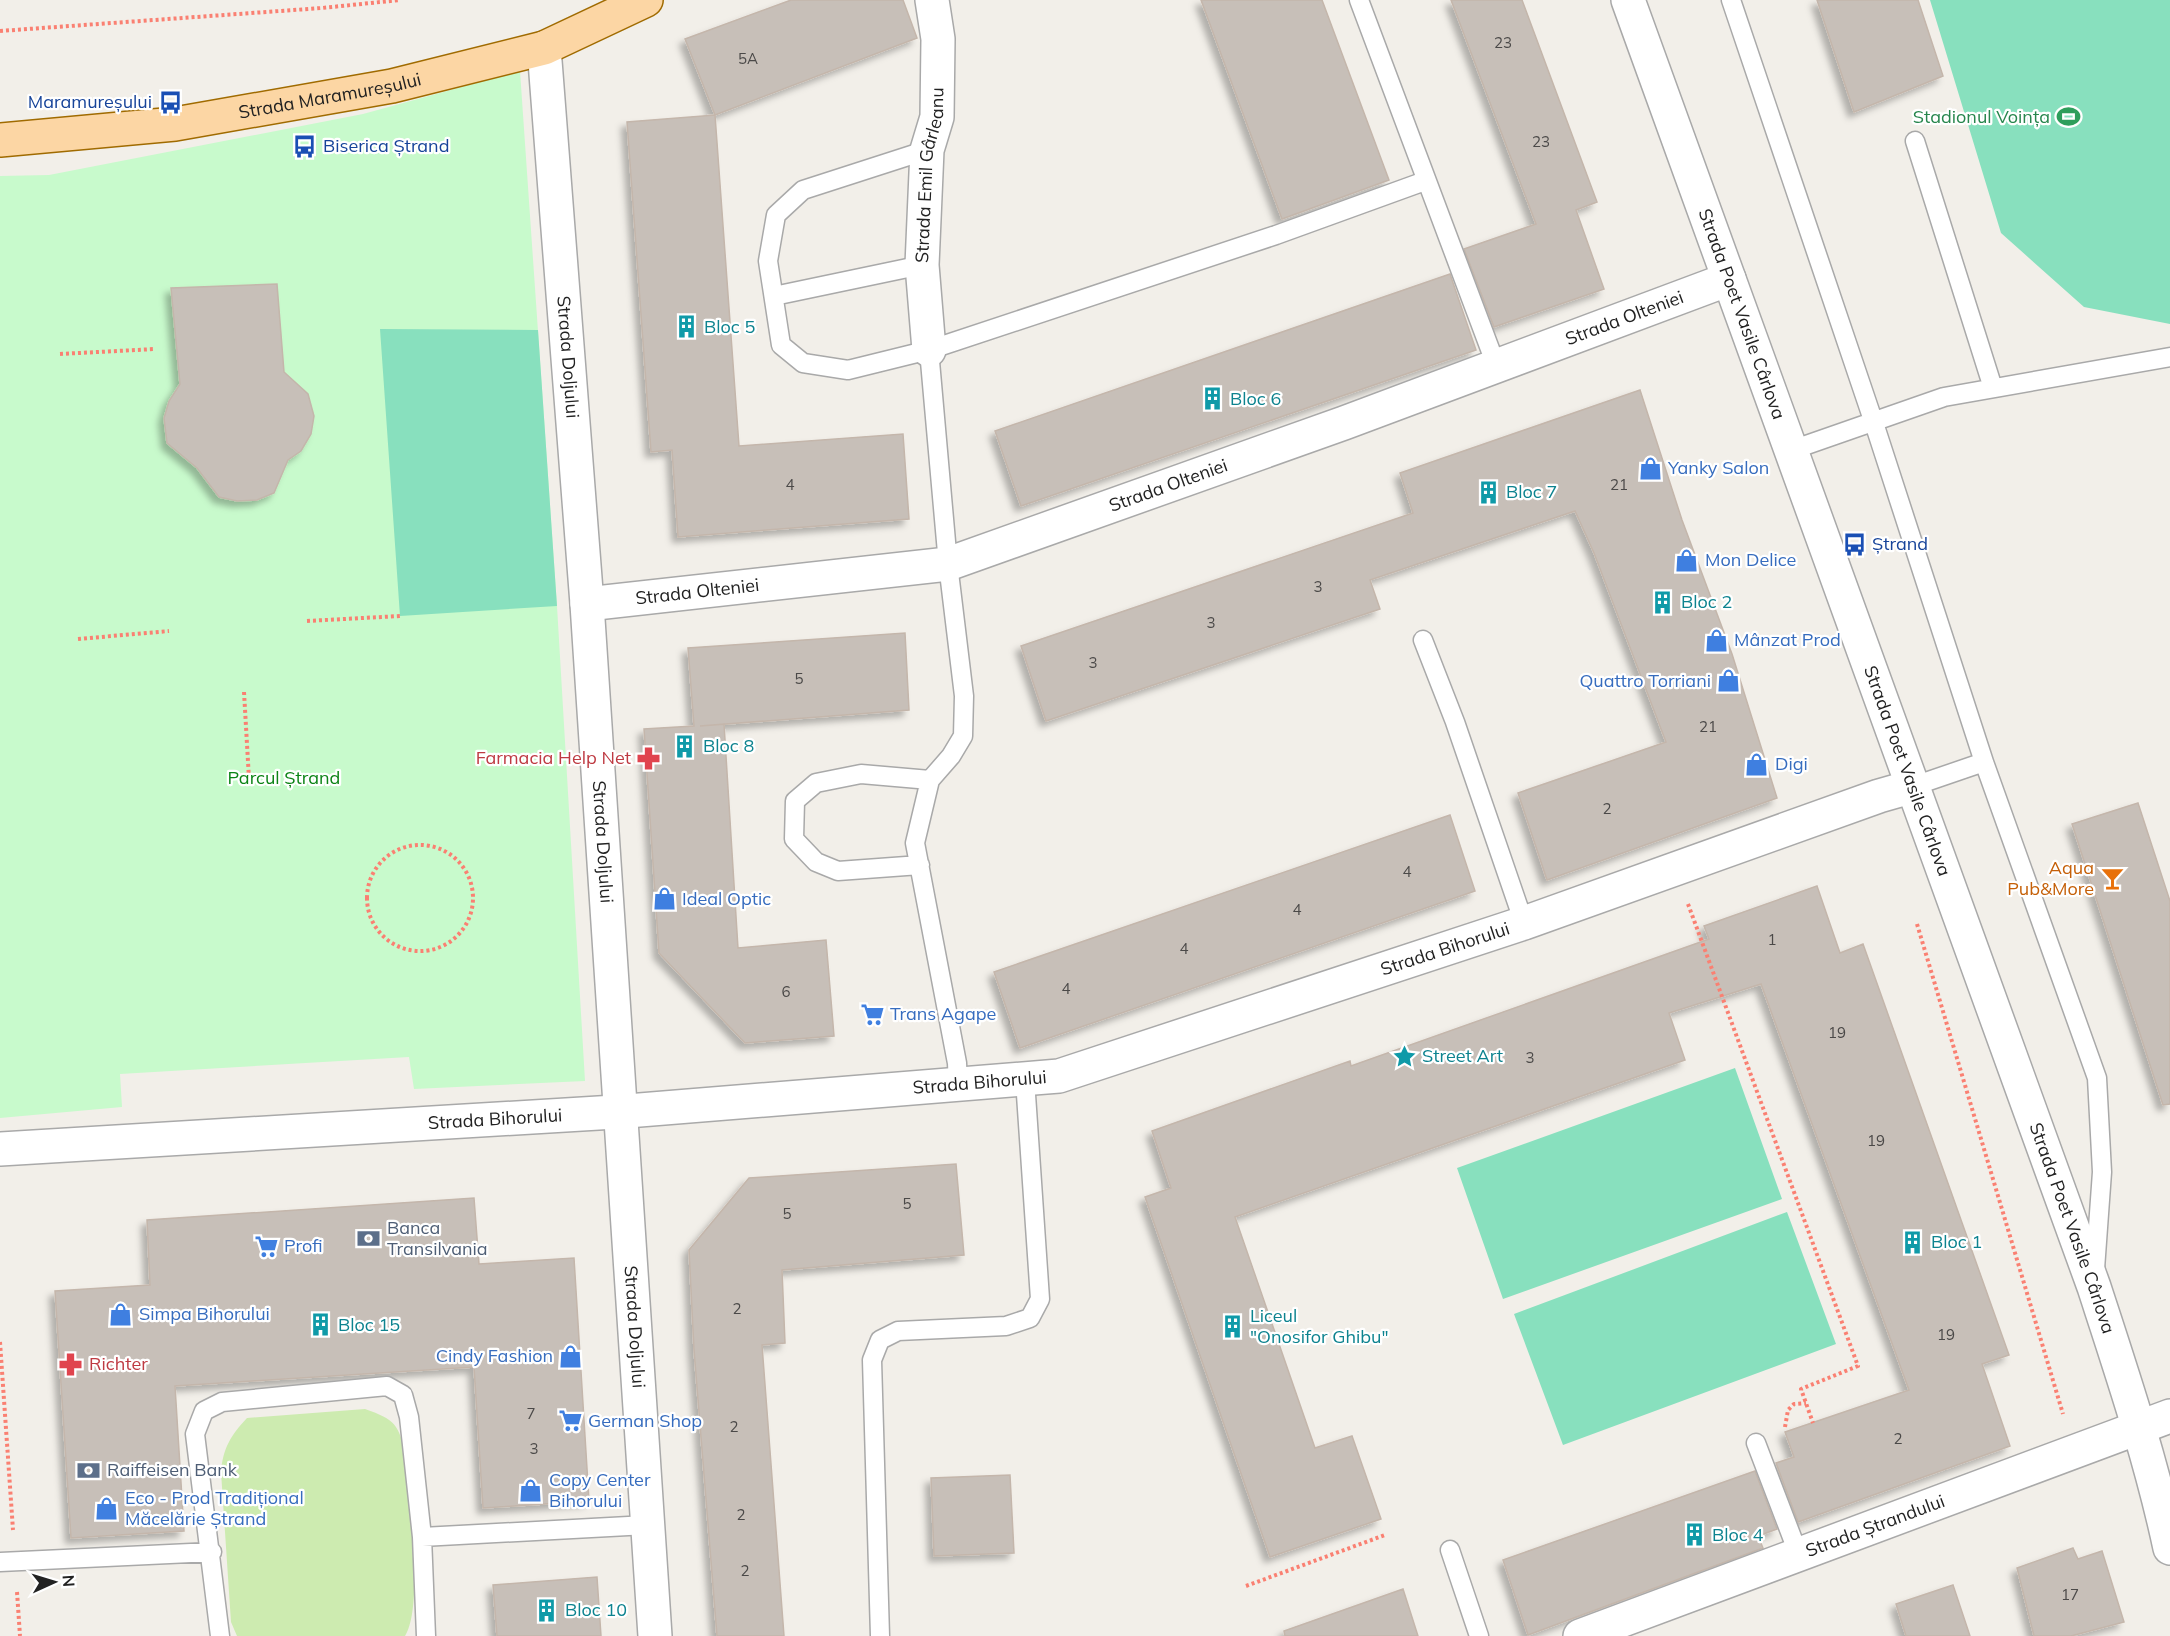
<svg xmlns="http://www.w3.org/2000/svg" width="2170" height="1636" font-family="Mulish,sans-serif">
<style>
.grass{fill:#cdebb0}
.park{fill:#c8facc}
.pitch{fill:#88e0be}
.building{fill:#c7bfb8;stroke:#c4b6ab;stroke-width:1.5;filter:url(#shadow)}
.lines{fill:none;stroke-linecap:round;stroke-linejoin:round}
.service-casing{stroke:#a9a9a9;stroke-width:21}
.minor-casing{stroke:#a9a9a9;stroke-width:36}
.tertiary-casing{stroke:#a9a9a9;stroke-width:36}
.primary-casing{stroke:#a06b00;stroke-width:36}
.path{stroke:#fa8072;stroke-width:4;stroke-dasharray:3 3;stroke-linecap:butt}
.service{stroke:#fff;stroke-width:18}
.minor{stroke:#fff;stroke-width:33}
.tertiary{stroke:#fff;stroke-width:33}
.primary{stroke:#fcd6a4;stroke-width:33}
.labels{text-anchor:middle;stroke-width:4.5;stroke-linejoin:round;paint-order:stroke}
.number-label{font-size:15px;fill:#4b4948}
.street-label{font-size:18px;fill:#222;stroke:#fff}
.transit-label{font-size:18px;fill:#164399;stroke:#fff;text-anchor:start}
.leisure-label{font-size:18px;fill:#27864d;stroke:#fff;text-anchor:end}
.culture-label{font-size:18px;fill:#0d838f;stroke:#fff;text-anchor:start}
.shop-label{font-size:18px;fill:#366cbe;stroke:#fff;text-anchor:start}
.health-label{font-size:18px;fill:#be3a42;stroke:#fff;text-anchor:end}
.park-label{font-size:18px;fill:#0c8416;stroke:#fff}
.food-label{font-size:18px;fill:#c56008;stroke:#fff;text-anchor:end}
.service-label{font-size:18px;fill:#4e5e75;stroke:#fff;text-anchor:start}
</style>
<defs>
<filter id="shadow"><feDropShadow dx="-5.5" dy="5.5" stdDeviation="3" flood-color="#0004"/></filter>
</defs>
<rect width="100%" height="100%" fill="#f2efe9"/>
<!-- grass -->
<path class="grass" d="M 365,1409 C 396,1420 398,1424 406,1455 C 409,1495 424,1606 405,1636 L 237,1636 L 231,1622 L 221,1472 C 223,1448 231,1435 247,1418 Z"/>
<!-- park -->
<path class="park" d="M 520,71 L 557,606 L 585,1081 L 414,1089 L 409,1057 L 120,1074 L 122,1107 L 0,1118 L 0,176 L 49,175 L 363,114 Z"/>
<!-- pitch -->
<path class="pitch" d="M 1930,0 L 2170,0 L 2170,324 L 2084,307 L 2001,233 Z
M 380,329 L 538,330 L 557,606 L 400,616 Z
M 1735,1068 L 1782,1199 L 1503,1299 L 1457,1168 Z
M 1787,1212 L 1836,1344 L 1563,1445 L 1514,1314 Z"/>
<!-- building -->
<path class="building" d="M 791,0 L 903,0 L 917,38 L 715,115 L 685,39 Z
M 1201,0 L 1322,0 L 1389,180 L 1282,219 Z
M 1451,0 L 1522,0 L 1597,202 L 1576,210 L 1604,289 L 1494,327 L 1464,249 L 1536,224 Z
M 1817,0 L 1918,0 L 1943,76 L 1854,112 Z
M 715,115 L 739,446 L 903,434 L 909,519 L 678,537 L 672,450 L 651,452 L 627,122 Z
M 1450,274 L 1476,350 L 1021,506 L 995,431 Z
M 277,284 L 284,372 L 308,394 L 314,416 L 311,434 L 301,451 L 288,460 L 274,493 L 257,500 L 237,501 L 219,497 L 197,468 L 167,443 L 164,418 L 169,401 L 180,384 L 171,288 Z
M 1640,390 L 1682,520 L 1732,654 L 1777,798 L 1547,880 L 1518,793 L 1666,742 L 1594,553 L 1575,511 L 1370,580 L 1380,609 L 1046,721 L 1021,646 L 1413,513 L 1400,473 Z
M 905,633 L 909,710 L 700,726 L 724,724 L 738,948 L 826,940 L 834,1036 L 745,1043 L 659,953 L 644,729 L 694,726 L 688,648 Z
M 2138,803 L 2170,901 L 2170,1104 L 2163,1105 L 2072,824 Z
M 1450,815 L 1475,891 L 1020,1048 L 994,972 Z
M 1817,886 L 1840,953 L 1863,944 L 2009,1355 L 1982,1364 L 2010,1446 L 1798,1522 L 1776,1463 L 1794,1457 L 1785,1432 L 1909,1390 L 1761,984 L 1669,1013 L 1685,1060 L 1235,1217 L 1315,1448 L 1352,1436 L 1381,1519 L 1270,1557 L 1145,1197 L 1171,1188 L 1152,1131 L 1350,1061 L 1351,1066 L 1709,939 L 1704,926 Z
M 956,1164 L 964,1255 L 782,1270 L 785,1343 L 762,1345 L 784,1636 L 717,1636 L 694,1350 L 689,1250 L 749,1178 Z
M 474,1198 L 479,1264 L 574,1258 L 589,1501 L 483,1508 L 474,1367 L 175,1386 L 184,1531 L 71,1538 L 55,1291 L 150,1285 L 147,1220 Z
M 1755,1471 L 1777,1529 L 1758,1536 L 1763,1548 L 1528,1635 L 1503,1560 Z
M 1010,1475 L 1014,1553 L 934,1556 L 931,1478 Z
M 2073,1548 L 2078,1559 L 2102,1551 L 2124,1622 L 2071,1636 L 2034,1636 L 2017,1568 Z
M 597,1577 L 601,1636 L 497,1636 L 493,1585 Z
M 1953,1585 L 1970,1636 L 1906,1636 L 1896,1604 Z
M 1403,1589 L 1418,1636 L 1285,1636 L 1284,1631 Z"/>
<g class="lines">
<defs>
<path id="service" d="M 1359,0 L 1496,365
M 1731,0 L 1874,423 L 1984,762 L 2097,1078 L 2102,1172 L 2095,1269
M 1915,141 L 1993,388
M 927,150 L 803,190 L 776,215 L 768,261 L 781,345 L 803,363 L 848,370 L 929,350 L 1276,235 L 1425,181
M 774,296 L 922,265
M 929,350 L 948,564 L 964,696 L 963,736 L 951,756 L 930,780 L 915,843 L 957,1063 L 958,1085
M 1792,450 L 1944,397 L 2170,357
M 1423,640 L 1455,722 L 1524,923
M 1914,786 L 1984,762
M 920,865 L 838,871 L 816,862 L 794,839 L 795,801 L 816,783 L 861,774 L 930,780
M 1756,1443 L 1798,1553
M 1450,1550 L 1479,1636
M 0,1562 L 212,1552
M 220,1636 L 195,1434 L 204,1411 L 222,1402 L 387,1386 L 403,1395 L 409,1417 L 422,1537
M 426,1636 L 422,1537 L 647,1525
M 880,1636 L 872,1360 L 880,1340 L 898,1331 L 1006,1326 L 1030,1318 L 1040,1299 L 1025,1080"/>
<g id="minor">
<path id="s1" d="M 544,48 L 587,604 L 655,1636"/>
<path id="s2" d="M 929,350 L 922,265 L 927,150 L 937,117 L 938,39 L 932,0"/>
<path id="s3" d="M 587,604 L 948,564 L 1344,423 L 1729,279"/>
<path id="s4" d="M 0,1149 L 615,1112 L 1059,1076 L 1524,923 L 1879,796 L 1914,786"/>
</g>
<g id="tertiary">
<path id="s5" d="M 1628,0 L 2094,1287 C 2122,1373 2151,1459 2170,1548"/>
<path id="s6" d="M 1580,1636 L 2170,1416"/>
</g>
<g id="primary">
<path id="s7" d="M 0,140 L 175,124 L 392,86 L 544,48 L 646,0"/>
</g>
</defs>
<!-- service casing -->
<use href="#service" class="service-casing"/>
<!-- minor casing -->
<use href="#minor" class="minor-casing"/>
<!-- tertiary casing -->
<use href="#tertiary" class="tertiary-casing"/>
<!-- primary casing -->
<use href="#primary" class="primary-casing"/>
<!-- path -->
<path class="path" d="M 0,31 L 322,8 L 400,0
M 60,354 L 155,349
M 307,621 L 400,616
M 78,639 L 169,631
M 244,692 L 249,779
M367 898a53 53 0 1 1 106 0a53 53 0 1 1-106 0Z
M 1688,904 L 1858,1366 L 1801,1389 L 1813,1423
M 1917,924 L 2063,1414
M 0,1342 L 13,1530
M 1785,1427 L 1788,1410 L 1794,1404 L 1806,1403
M 1246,1586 L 1385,1535
M 17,1592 L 20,1636"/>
<!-- service -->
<use href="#service" class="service"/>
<!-- minor -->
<use href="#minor" class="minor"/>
<!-- tertiary -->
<use href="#tertiary" class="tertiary"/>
<!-- primary -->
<use href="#primary" class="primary"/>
</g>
<!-- icons -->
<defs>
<symbol id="bus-bare" viewBox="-9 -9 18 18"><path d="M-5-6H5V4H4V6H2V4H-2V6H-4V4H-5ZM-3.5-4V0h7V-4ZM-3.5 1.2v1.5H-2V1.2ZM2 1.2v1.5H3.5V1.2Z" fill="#1a4fb4" stroke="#fff" stroke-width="2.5" paint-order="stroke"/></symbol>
<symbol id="stadium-bare" viewBox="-9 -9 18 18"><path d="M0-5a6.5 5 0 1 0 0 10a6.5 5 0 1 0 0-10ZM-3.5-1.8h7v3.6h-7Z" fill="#2e9e5b" stroke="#fff" stroke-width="2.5" paint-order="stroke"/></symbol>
<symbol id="building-bare" viewBox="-9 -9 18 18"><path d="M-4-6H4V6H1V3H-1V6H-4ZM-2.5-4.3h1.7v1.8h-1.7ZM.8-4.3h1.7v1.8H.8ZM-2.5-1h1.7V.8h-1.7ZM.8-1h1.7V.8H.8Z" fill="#0f9aa8" stroke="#fff" stroke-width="2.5" paint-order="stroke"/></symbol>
<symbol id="shop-bare" viewBox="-9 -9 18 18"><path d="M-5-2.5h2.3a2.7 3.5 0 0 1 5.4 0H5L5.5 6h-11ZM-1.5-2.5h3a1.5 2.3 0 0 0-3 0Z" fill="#3f7fe0" stroke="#fff" stroke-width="2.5" paint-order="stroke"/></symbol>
<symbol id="pharmacy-bare" viewBox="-9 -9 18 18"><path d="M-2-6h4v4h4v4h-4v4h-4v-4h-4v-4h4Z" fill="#e0444e" stroke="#fff" stroke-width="2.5" paint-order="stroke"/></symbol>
<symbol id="bar-bare" viewBox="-9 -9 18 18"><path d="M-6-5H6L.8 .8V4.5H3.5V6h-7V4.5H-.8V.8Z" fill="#e8710a" stroke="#fff" stroke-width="2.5" paint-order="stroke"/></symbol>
<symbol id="supermarket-bare" viewBox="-9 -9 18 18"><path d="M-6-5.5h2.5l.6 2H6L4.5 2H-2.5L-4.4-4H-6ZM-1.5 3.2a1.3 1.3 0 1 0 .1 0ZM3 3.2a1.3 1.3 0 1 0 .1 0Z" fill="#3f7fe0" stroke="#fff" stroke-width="2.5" paint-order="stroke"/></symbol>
<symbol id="sight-bare" viewBox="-9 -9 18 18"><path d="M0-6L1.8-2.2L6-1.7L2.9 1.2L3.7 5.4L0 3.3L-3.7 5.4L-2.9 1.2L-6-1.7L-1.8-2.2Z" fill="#0f9aa8" stroke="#fff" stroke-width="2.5" paint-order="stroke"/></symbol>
<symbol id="bank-bare" viewBox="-9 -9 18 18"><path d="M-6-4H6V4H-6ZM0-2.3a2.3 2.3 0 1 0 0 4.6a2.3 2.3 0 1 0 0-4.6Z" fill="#5c6f8a" stroke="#fff" stroke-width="2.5" paint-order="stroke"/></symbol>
</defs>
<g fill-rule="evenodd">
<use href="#bus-bare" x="154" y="86" width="33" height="33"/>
<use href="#stadium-bare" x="2052" y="100" width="33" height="33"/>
<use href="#bus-bare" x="288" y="130" width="33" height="33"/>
<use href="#building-bare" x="670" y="310" width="33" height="33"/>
<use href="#building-bare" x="1196" y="382" width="33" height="33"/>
<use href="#shop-bare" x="1634" y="452" width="33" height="33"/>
<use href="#building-bare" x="1472" y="476" width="33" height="33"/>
<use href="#bus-bare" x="1838" y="528" width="33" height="33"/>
<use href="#shop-bare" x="1670" y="544" width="33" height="33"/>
<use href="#building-bare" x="1646" y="586" width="33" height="33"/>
<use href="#shop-bare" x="1700" y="624" width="33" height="33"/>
<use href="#shop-bare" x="1712" y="664" width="33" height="33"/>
<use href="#building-bare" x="668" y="730" width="33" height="33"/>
<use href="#pharmacy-bare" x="632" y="742" width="33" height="33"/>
<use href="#shop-bare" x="1740" y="748" width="33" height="33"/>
<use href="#bar-bare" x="2096" y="862" width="33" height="33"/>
<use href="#shop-bare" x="648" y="882" width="33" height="33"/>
<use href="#supermarket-bare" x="856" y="998" width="33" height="33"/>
<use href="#sight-bare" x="1388" y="1040" width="33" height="33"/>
<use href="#bank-bare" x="352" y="1222" width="33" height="33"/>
<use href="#building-bare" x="1896" y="1226" width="33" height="33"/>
<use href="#supermarket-bare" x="250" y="1230" width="33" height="33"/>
<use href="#shop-bare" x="104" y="1298" width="33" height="33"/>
<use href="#building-bare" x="304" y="1308" width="33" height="33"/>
<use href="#building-bare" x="1216" y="1310" width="33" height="33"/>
<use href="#shop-bare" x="554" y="1340" width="33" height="33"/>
<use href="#pharmacy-bare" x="54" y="1348" width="33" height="33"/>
<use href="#supermarket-bare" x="554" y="1404" width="33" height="33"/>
<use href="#bank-bare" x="72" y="1454" width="33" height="33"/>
<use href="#shop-bare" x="514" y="1474" width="33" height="33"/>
<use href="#shop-bare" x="90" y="1492" width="33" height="33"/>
<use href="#building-bare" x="1678" y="1518" width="33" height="33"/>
<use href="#building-bare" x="530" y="1594" width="33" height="33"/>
</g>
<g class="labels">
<!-- number labels -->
<g class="number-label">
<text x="1503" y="48">23</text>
<text x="748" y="64">5A</text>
<text x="1541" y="147">23</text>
<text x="790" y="490">4</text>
<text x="1619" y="490">21</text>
<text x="1318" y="592">3</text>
<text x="1211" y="628">3</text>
<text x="1093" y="668">3</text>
<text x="799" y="684">5</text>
<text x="1708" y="732">21</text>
<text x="1607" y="814">2</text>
<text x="1407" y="877">4</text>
<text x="1297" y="915">4</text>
<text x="1772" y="945">1</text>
<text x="1184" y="954">4</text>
<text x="1066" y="994">4</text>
<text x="786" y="997">6</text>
<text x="1837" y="1038">19</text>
<text x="1530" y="1063">3</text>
<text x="1876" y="1146">19</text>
<text x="907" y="1209">5</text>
<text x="787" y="1219">5</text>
<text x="737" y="1314">2</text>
<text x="1946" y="1340">19</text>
<text x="531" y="1419">7</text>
<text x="734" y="1432">2</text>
<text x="1898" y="1444">2</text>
<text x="534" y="1454">3</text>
<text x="741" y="1520">2</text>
<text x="745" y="1576">2</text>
<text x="2070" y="1600">17</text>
</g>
<!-- street labels -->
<g class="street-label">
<text dy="6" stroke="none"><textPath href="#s7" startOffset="333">Strada Maramureșului</textPath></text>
<text dy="6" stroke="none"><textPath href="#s2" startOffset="176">Strada Emil Gârleanu</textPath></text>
<text dy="6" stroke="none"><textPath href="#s5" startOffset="334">Strada Poet Vasile Cârlova</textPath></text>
<text dy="6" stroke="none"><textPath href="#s3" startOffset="1083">Strada Olteniei</textPath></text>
<text dy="6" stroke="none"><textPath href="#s1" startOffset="310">Strada Doljului</textPath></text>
<text dy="6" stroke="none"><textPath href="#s3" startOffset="597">Strada Olteniei</textPath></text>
<text dy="6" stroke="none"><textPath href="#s3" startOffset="111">Strada Olteniei</textPath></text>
<text dy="6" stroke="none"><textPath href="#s5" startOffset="820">Strada Poet Vasile Cârlova</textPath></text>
<text dy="6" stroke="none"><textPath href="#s1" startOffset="796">Strada Doljului</textPath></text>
<text dy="6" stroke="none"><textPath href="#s4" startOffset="1468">Strada Bihorului</textPath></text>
<text dy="6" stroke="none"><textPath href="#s4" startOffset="982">Strada Bihorului</textPath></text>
<text dy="6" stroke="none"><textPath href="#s4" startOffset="496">Strada Bihorului</textPath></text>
<text dy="6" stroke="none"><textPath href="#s5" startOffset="1306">Strada Poet Vasile Cârlova</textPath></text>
<text dy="6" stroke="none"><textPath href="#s1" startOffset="1282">Strada Doljului</textPath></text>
<text dy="6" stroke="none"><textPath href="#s6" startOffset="315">Strada Ștrandului</textPath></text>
</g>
<!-- transit labels -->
<g class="transit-label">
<text x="152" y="108" text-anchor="end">Maramureșului</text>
<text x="323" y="152">Biserica Ștrand</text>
<text x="1872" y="550">Ștrand</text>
</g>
<!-- leisure labels -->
<g class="leisure-label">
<text x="2050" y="123">Stadionul Voința</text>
</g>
<!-- culture labels -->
<g class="culture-label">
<text x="704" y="333">Bloc 5</text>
<text x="1230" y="405">Bloc 6</text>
<text x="1506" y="498">Bloc 7</text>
<text x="1681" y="608">Bloc 2</text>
<text x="703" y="752">Bloc 8</text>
<text x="1422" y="1062">Street Art</text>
<text x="1931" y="1248">Bloc 1</text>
<text x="1250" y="1322">Liceul<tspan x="1250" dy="21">"Onosifor Ghibu"</tspan></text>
<text x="338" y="1331">Bloc 15</text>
<text x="1712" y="1541">Bloc 4</text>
<text x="565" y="1616">Bloc 10</text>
</g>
<!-- shop labels -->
<g class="shop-label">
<text x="1668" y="474">Yanky Salon</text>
<text x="1705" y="566">Mon Delice</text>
<text x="1734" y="646">Mânzat Prod</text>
<text x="1711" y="687" text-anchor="end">Quattro Torriani</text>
<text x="1775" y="770">Digi</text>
<text x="682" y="905">Ideal Optic</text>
<text x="890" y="1020">Trans Agape</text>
<text x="284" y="1252">Profi</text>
<text x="139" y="1320">Simpa Bihorului</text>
<text x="553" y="1362" text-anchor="end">Cindy Fashion</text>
<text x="588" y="1427">German Shop</text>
<text x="549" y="1486">Copy Center<tspan x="549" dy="21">Bihorului</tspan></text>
<text x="125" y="1504">Eco - Prod Tradițional<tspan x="125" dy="21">Măcelărie Ștrand</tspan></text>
</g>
<!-- health labels -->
<g class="health-label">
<text x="631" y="764">Farmacia Help Net</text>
<text x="89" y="1370" text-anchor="start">Richter</text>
</g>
<!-- park labels -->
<g class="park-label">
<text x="284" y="784">Parcul Ștrand</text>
</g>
<!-- food labels -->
<g class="food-label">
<text x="2094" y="874">Aqua<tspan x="2094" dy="21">Pub&amp;More</tspan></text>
</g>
<!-- service labels -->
<g class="service-label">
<text x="387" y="1234">Banca<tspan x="387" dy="21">Transilvania</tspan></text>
<text x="107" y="1476">Raiffeisen Bank</text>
</g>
</g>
<!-- north arrow -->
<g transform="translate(54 1582) rotate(86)" stroke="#ffffff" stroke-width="4.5" paint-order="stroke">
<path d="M0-4.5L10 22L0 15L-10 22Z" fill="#222222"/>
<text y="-9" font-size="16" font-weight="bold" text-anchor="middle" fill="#222222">N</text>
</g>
</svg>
